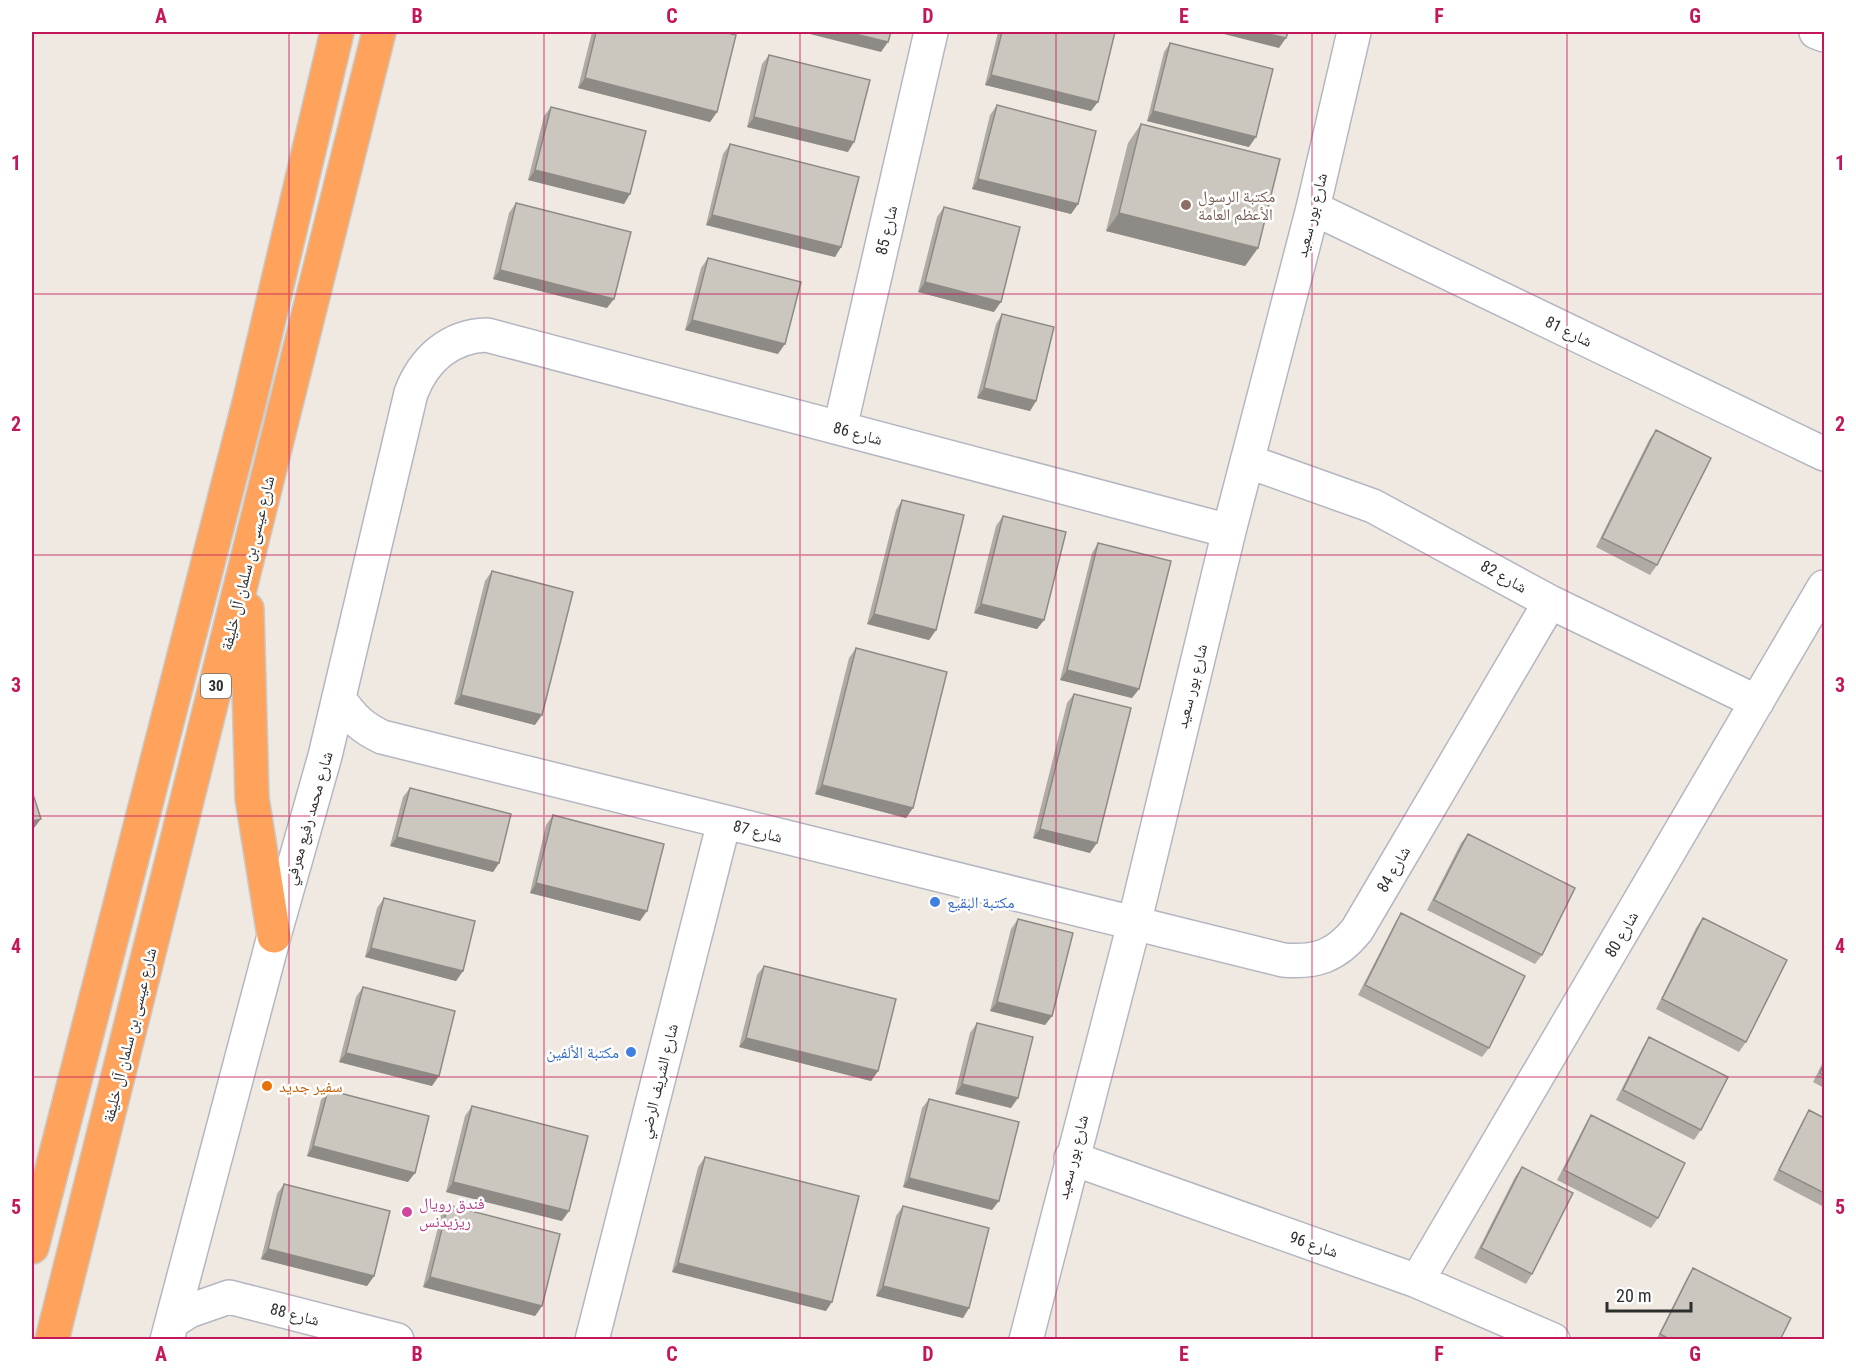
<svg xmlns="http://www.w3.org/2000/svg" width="1856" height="1371" font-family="'Roboto Condensed','Noto Naskh Arabic',sans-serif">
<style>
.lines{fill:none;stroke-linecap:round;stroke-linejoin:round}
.minor-casing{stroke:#b4b7c1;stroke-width:36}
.motorway-casing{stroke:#c9c9c9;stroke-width:36}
.minor{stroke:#fff;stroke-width:33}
.motorway{stroke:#ffa35c;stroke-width:33}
.wall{fill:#afaba4}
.shaded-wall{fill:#8e8b86}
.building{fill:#cbc7bf;stroke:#8e8b86;stroke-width:1.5}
.grid{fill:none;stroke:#c2185b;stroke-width:1.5;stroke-opacity:0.55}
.education-dot{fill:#8d6e63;stroke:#fff;stroke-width:2}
.shop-dot{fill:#3f7fe0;stroke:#fff;stroke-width:2}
.food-dot{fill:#e8710a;stroke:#fff;stroke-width:2}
.hotel-dot{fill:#d1479c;stroke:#fff;stroke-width:2}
.labels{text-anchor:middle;stroke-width:5;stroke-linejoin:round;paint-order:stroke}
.shield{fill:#fff;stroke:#6d6d6d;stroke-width:1.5}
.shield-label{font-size:15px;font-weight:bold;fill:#2e2e2e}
.education-label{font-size:16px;fill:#785e54;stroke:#fff;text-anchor:start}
.street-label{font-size:16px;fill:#2e2e2e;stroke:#fff}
.shop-label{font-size:16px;fill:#366cbe;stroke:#fff;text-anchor:start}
.food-label{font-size:16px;fill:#c56008;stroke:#fff;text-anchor:start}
.hotel-label{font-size:16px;fill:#b23c85;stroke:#fff;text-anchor:start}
.neatline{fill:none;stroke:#c2185b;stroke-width:2}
.grid-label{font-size:20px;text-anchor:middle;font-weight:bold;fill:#c2185b}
</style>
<rect width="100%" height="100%" fill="#efe9e1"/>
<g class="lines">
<defs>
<path id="minor" d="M 1816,32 L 1824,35
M 1313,208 L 1824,454
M 840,428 L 931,32
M 1247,461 L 1373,506 L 1550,602 L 1757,702
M 340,700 C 352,718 363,728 382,737 L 1283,960 C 1316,963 1336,956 1357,930 L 1550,602
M 1071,1158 L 1417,1281 L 1553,1340
M 1417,1281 L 1824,587
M 172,1322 L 189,1311 L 229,1297 L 397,1340
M 167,1340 L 274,936 L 325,756 L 411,393 C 424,359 450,336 487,335 L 1229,531
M 592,1340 L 724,822
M 1026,1340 L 1134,924 L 1229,531 L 1313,208 L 1354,32"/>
<path id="motorway" d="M 247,609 L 252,798 L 274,936
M 32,1247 L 249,403 L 337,32
M 52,1340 L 379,32"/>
</defs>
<!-- minor casing -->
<use href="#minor" class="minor-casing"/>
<!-- motorway casing -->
<use href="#motorway" class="motorway-casing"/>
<!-- minor -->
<use href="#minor" class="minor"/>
<!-- motorway -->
<use href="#motorway" class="motorway"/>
</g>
<!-- wall -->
<path class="wall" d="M 592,32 L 724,32 L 717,112 L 710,122 L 578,88 Z
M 998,32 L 1115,32 L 1091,111 L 985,85 Z
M 1170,43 L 1249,147 L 1147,121 L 1164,52 Z
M 769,55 L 848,152 L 747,127 L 762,64 Z
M 997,105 L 1078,204 L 1071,214 L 972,189 L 990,115 Z
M 551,107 L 630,194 L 624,204 L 528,180 L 544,116 Z
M 1141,124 L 1258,248 L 1245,266 L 1106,231 L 1128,143 Z
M 730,144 L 841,247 L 835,257 L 706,225 L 723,154 Z
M 516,203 L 607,308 L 493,279 L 509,213 Z
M 944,207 L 994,312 L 918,292 L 937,217 Z
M 708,258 L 778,354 L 685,330 L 701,268 Z
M 1002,314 L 1036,401 L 1030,411 L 977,398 L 996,324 Z
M 1656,430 L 1657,565 L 1650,575 L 1596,547 L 1649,440 Z
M 902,500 L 936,630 L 929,640 L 867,624 L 896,510 Z
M 1003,516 L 1044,620 L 1037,629 L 974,613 L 996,526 Z
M 1098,543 L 1139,689 L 1132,698 L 1060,680 L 1092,553 Z
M 492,571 L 535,725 L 454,704 L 485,581 Z
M 856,648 L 913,808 L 906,818 L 815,794 L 849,658 Z
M 1074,694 L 1090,853 L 1033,838 L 1067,703 Z
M 410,788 L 499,863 L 493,872 L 390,846 L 403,797 Z
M 553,815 L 640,921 L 530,893 L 546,825 Z
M 1468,834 L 1542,955 L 1535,964 L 1427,910 L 1461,843 Z
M 384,898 L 463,971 L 456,981 L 365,957 L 377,908 Z
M 1401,913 L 1489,1048 L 1482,1057 L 1358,995 L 1395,923 Z
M 1703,918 L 1746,1042 L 1739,1052 L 1656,1009 L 1696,928 Z
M 1018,919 L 1052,1016 L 1045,1025 L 990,1011 L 1011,929 Z
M 764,966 L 878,1071 L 871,1081 L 739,1047 L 757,975 Z
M 363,987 L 432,1086 L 339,1062 L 356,997 Z
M 977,1023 L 1011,1108 L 955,1094 L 970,1033 Z
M 1649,1037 L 1701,1130 L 1694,1140 L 1616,1100 L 1643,1047 Z
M 1824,1060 L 1824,1088 L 1813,1082 Z
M 328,1090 L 408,1182 L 307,1156 L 321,1100 Z
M 929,1099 L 992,1210 L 903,1187 L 922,1108 Z
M 472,1106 L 562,1221 L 446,1192 L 465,1116 Z
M 1809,1110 L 1824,1118 L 1824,1207 L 1773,1180 L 1803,1120 Z
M 1591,1115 L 1658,1218 L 1651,1228 L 1557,1180 L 1585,1125 Z
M 705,1157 L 826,1311 L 672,1272 L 698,1167 Z
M 1522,1167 L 1532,1274 L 1526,1284 L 1474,1258 L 1515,1177 Z
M 284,1184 L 374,1276 L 367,1286 L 261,1259 L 277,1194 Z
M 448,1205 L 542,1306 L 535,1316 L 423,1287 L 441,1215 Z
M 903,1206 L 969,1308 L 963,1318 L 876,1296 L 896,1216 Z
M 1693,1268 L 1780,1340 L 1656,1340 L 1687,1278 Z"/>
<!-- shaded-wall -->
<path class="shaded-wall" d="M 802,32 L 847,32 L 888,42 L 881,52 Z
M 1216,32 L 1261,32 L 1286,38 L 1279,48 Z
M 991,75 L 1098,102 L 1091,111 L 985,85 Z
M 585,78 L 717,112 L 710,122 L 578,88 Z
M 1153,111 L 1256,137 L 1249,147 L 1147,121 Z
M 754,117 L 854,142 L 848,152 L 747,127 Z
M 535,170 L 630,194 L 624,204 L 528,180 Z
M 978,179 L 1078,204 L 1071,214 L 972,189 Z
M 1119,213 L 1258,248 L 1245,266 L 1106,231 Z
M 712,215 L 841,247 L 835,257 L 706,225 Z
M 500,270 L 614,299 L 607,308 L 493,279 Z
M 925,282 L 1001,302 L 994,312 L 918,292 Z
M 692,320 L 785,344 L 778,354 L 685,330 Z
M 984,388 L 1036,401 L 1030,411 L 977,398 Z
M 981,604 L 1044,620 L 1037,629 L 974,613 Z
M 874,614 L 936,630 L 929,640 L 867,624 Z
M 1067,670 L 1139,689 L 1132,698 L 1060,680 Z
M 461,695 L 542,715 L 535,725 L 454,704 Z
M 822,785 L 913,808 L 906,818 L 815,794 Z
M 41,819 L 34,828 L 32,829 L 32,821 Z
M 1040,829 L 1097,843 L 1090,853 L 1033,838 Z
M 397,837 L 499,863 L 493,872 L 390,846 Z
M 536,883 L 647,911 L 640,921 L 530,893 Z
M 371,948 L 463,971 L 456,981 L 365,957 Z
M 997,1002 L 1052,1016 L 1045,1025 L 990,1011 Z
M 746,1038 L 878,1071 L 871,1081 L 739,1047 Z
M 346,1053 L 439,1076 L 432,1086 L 339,1062 Z
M 962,1084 L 1018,1098 L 1011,1108 L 955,1094 Z
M 313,1146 L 415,1173 L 408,1182 L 307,1156 Z
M 909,1178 L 999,1201 L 992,1210 L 903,1187 Z
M 453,1182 L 569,1211 L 562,1221 L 446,1192 Z
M 268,1249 L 374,1276 L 367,1286 L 261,1259 Z
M 678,1263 L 832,1302 L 826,1311 L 672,1272 Z
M 430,1277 L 542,1306 L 535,1316 L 423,1287 Z
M 883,1286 L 969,1308 L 963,1318 L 876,1296 Z"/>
<!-- building -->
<path class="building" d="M 596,32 L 724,32 L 736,35 L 717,112 L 585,78 Z
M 847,32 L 891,32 L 888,42 Z
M 1002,32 L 1115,32 L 1098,102 L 991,75 Z
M 1261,32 L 1288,32 L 1286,38 Z
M 1170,43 L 1273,69 L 1256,137 L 1153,111 Z
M 769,55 L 870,80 L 854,142 L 754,117 Z
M 997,105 L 1096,131 L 1078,204 L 978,179 Z
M 551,107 L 646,131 L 630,194 L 535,170 Z
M 1141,124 L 1280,159 L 1258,248 L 1119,213 Z
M 730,144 L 859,177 L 841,247 L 712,215 Z
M 516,203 L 631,232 L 614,299 L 500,270 Z
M 944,207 L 1020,227 L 1001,302 L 925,282 Z
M 708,258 L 801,282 L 785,344 L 692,320 Z
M 1002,314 L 1054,327 L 1036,401 L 984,388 Z
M 1656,430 L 1711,458 L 1657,565 L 1602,538 Z
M 902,500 L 964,515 L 936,630 L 874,614 Z
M 1003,516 L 1066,532 L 1044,620 L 981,604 Z
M 1098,543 L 1171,561 L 1139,689 L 1067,670 Z
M 492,571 L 573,592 L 542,715 L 461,695 Z
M 856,648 L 947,672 L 913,808 L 822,785 Z
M 1074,694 L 1131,708 L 1097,843 L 1040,829 Z
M 410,788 L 511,814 L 499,863 L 397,837 Z
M 32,791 L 41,819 L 32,821 Z
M 553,815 L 664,844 L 647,911 L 536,883 Z
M 1468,834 L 1575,888 L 1542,955 L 1434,900 Z
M 384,898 L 475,921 L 463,971 L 371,948 Z
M 1401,913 L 1525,976 L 1489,1048 L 1365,985 Z
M 1703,918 L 1787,960 L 1746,1042 L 1662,999 Z
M 1018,919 L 1073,933 L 1052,1016 L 997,1002 Z
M 764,966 L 896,999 L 878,1071 L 746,1038 Z
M 363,987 L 455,1011 L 439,1076 L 346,1053 Z
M 977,1023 L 1033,1037 L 1018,1098 L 962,1084 Z
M 1649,1037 L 1728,1077 L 1701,1130 L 1623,1090 Z
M 1824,1063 L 1824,1075 L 1820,1073 Z
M 328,1090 L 429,1116 L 415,1173 L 313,1146 Z
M 929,1099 L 1019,1122 L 999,1201 L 909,1178 Z
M 472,1106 L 588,1136 L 569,1211 L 453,1182 Z
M 1809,1110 L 1824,1118 L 1824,1193 L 1779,1170 Z
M 1591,1115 L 1685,1163 L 1658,1218 L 1564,1170 Z
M 705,1157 L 859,1196 L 832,1302 L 678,1263 Z
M 1522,1167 L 1573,1193 L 1532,1274 L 1481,1248 Z
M 284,1184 L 390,1211 L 374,1276 L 268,1249 Z
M 448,1205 L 560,1234 L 542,1306 L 430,1277 Z
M 903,1206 L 989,1228 L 969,1308 L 883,1286 Z
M 1693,1268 L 1791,1318 L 1780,1340 L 1671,1340 L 1660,1334 Z"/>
<!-- grid -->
<path class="grid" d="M 289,32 L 289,1340M 544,32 L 544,1340M 800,32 L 800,1340M 1056,32 L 1056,1340M 1312,32 L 1312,1340M 1567,32 L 1567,1340M 32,294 L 1824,294M 32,555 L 1824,555M 32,816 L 1824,816M 32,1077 L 1824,1077"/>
<!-- markers -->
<circle class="education-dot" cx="1186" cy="205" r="6"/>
<g class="shop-dot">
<circle cx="935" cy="902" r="6"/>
<circle cx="631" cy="1052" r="6"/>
</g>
<circle class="food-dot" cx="267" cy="1086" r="6"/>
<circle class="hotel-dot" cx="407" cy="1212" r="6"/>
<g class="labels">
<!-- shield labels -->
<rect class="shield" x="201" y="674" width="30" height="24" rx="4.5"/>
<g class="shield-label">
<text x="216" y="691">30</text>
</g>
<!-- education labels -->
<g class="education-label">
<text x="1198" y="202">مكتبة الرسول<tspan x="1198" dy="18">الأعظم العامة</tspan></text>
</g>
<!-- street labels -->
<g class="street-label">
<text transform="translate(1311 215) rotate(-76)" y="6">شارع بور سعيد</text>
<text transform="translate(886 230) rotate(-77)" y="6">شارع 85</text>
<text transform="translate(1569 331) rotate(26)" y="6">شارع 81</text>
<text transform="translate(858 433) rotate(15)" y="6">شارع 86</text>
<text transform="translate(247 563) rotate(-76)" y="6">شارع عيسى بن سلمان آل خليفة</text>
<text transform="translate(1504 576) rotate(29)" y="6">شارع 82</text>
<text transform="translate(1191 686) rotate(-76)" y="6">شارع بور سعيد</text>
<text transform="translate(308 818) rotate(-74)" y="6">شارع محمد رفيع معرفي</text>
<text transform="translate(758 831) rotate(14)" y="6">شارع 87</text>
<text transform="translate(1393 869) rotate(-60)" y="6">شارع 84</text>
<text transform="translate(1621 934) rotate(-60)" y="6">شارع 80</text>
<text transform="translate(129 1035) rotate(-76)" y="6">شارع عيسى بن سلمان آل خليفة</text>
<text transform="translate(658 1081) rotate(-76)" y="6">شارع الشريف الرضي</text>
<text transform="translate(1072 1157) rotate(-76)" y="6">شارع بور سعيد</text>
<text transform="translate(1314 1244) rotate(19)" y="6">شارع 96</text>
<text transform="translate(295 1314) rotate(14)" y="6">شارع 88</text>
</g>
<!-- shop labels -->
<g class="shop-label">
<text x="947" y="908">مكتبة البقيع</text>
<text x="619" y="1058" text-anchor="end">مكتبة الألفين</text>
</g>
<!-- food labels -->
<g class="food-label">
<text x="279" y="1092">سفير جديد</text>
</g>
<!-- hotel labels -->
<g class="hotel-label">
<text x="419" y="1209">فندق رويال<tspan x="419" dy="18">ريزيدنس</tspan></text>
</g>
</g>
<!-- border -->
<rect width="1856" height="1371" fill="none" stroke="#ffffff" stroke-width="66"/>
<!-- scale -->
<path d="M1607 1302v9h84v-9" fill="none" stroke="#2e2e2e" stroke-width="3"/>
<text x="1616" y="1302" font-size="18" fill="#2e2e2e" stroke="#ffffff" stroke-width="4.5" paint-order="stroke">20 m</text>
<rect x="33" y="33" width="1790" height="1305" class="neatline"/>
<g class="grid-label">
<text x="161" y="23">A</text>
<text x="417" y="23">B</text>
<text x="672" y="23">C</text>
<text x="928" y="23">D</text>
<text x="1184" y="23">E</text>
<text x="1439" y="23">F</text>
<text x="1695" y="23">G</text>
<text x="16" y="170">1</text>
<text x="1840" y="170">1</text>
<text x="16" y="431">2</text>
<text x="1840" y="431">2</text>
<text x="16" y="692">3</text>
<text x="1840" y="692">3</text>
<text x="16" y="953">4</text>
<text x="1840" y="953">4</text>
<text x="16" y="1214">5</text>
<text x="1840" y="1214">5</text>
<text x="161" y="1361">A</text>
<text x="417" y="1361">B</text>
<text x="672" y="1361">C</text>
<text x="928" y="1361">D</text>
<text x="1184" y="1361">E</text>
<text x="1439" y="1361">F</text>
<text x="1695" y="1361">G</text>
</g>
</svg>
